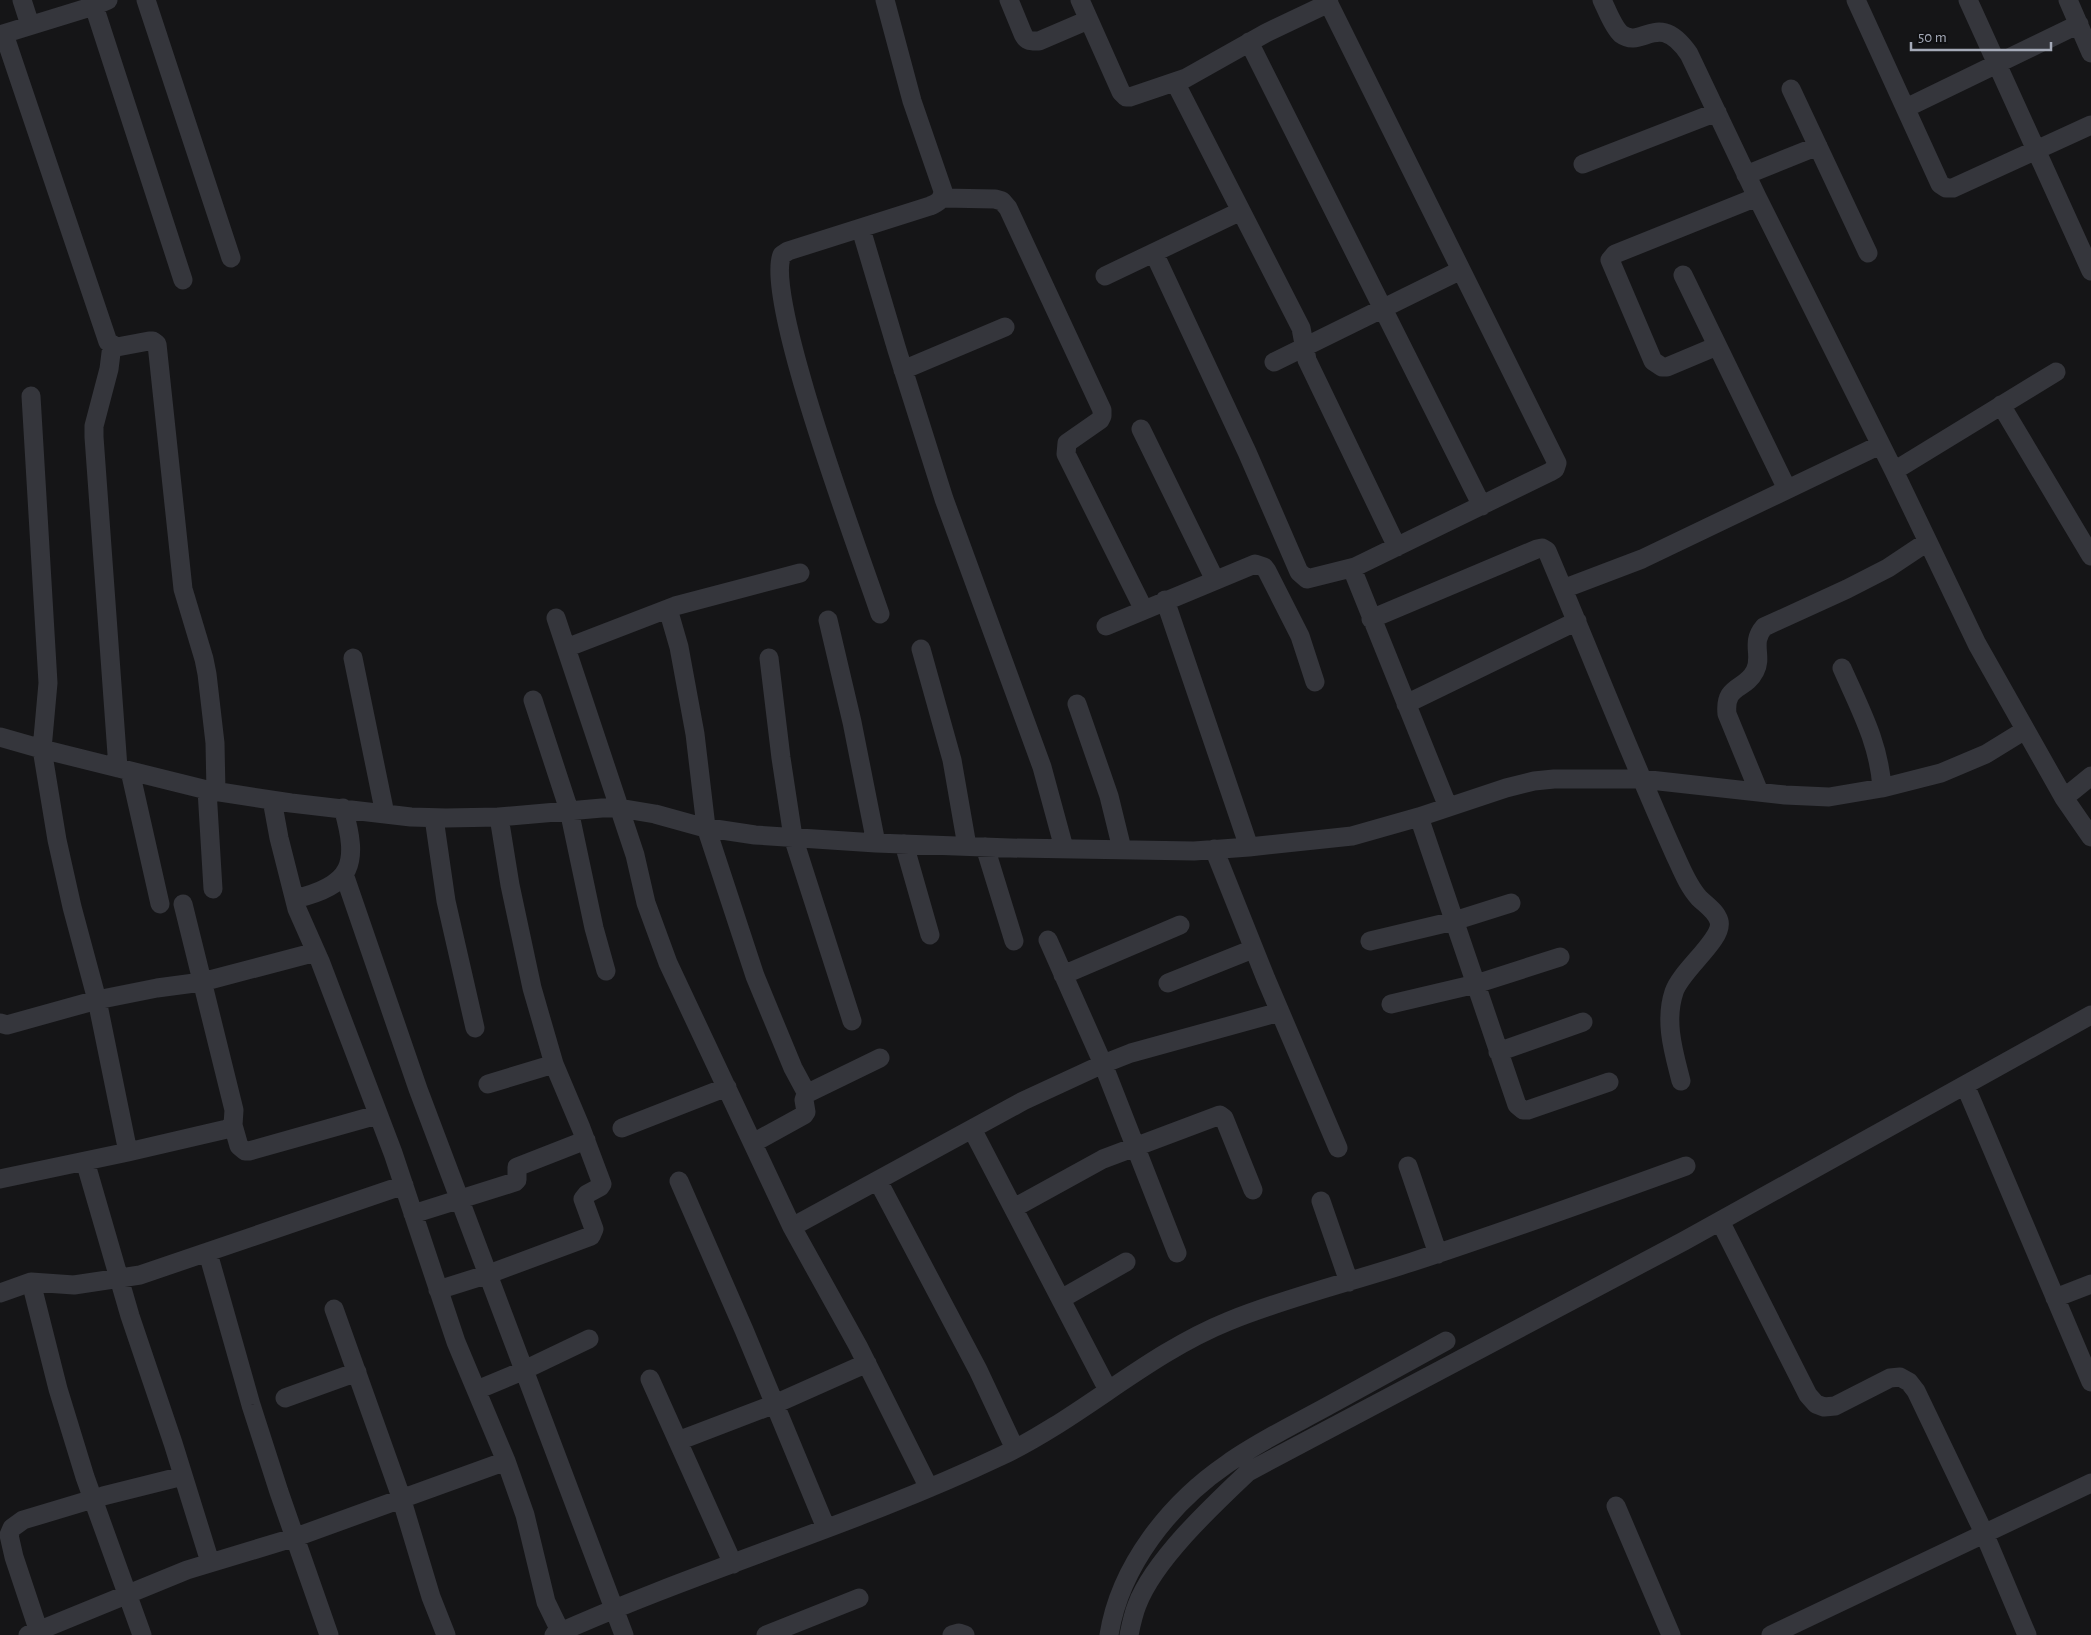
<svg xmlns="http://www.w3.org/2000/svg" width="2091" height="1635" font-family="'Alegreya Sans',sans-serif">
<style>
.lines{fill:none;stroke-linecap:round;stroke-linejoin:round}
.minor{stroke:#35363c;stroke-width:19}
</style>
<rect width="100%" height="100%" fill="#151517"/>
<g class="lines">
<!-- minor -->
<path class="minor" d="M 22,0 L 30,25
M 146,0 L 231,258
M 1009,0 L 1023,34 C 1027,42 1031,41 1039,41 L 1088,20
M 1080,0 L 1121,92 L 1126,97 L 1130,97 L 1186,78 L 1266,33 L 1329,3
M 1327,0 L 1557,463 L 1555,469 L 1550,472 L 1355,567 L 1353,571 L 1448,807
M 1602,0 C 1607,10 1613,27 1621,34 C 1643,50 1658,9 1689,54 L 1757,197 L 1894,471 L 1977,644 L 2064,798 L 2091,837
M 1856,0 L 1940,184 L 1946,188 L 1953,188 L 2091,125
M 1968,0 L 2091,271
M 2068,0 L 2091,53
M 94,6 L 183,280
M 4,34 L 108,342 L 117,347 L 149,341 L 153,341 L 157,344 L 183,589 L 204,659 L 207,674 L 215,743 L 216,792
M 0,35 L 94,6 L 108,0
M 1249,42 L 1482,506
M 1175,82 L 1301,328 L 1307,360 L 1397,547
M 1791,89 L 1868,253
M 1906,108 L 2079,24
M 1583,164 L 1717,112
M 1746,175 L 1818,146
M 943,198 L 995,199 L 1002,201 L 1008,208 L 1102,410 L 1102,416 L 1100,420 L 1067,443 L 1066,454 L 1144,610
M 861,229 L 897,350 L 944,499 L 1042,767 L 1064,848
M 1154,253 L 1247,452 L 1299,572 L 1307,579 L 1355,567
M 1683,275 L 1787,489
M 1105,276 L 1241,211
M 112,345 L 109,369 L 94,426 L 94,437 L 118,768
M 1717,346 L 1667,367 L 1662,367 L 1653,361 L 1610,260 L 1615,254 L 1757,197
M 1274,362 L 1461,270
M 903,370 L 1005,327
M 31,396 L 48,683 L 42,749 L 57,840 L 72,907 L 97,1000 L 128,1152
M 2001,405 L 2091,556
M 1141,429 L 1215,580
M 1894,471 L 2056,372
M 1563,589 L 1642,559 L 1880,445
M 1165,600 L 1249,847
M 668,609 L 679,647 L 695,734 L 706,827 L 755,976 L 793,1068 L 807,1094
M 880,614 C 861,557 763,297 782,255 L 788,251 L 930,206 C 938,203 942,200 943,191 L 912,101 L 885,0
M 556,618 L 635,855 L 646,903 L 668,963 L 792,1227 L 858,1346 L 929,1488
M 1371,619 L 1537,549 L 1542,548 L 1547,551 C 1590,652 1630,755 1675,855 C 1682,870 1688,886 1699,898 C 1706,905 1716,911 1719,921 C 1724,939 1681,970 1674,992 C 1664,1022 1674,1053 1681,1081
M 828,620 L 852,722 L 876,843
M 1106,626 L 1255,564 L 1264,567 L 1267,571 L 1300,636 L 1315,682
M 566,648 L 675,606 L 800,573
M 921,649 L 952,760 L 967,846
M 353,658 L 385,814
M 769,658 L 781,758 L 793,837 L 852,1021
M 1842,668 C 1860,709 1879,743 1882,788
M 533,700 L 569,810 L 594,928 L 606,971
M 1077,704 L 1109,796 L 1122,849
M 1406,704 L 1577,621
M 0,737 L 42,749 L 207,790 L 291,803 L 411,817 L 446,818 L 499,817 L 602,808 L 619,808 L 655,814 L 702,827 L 755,835 L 876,843 L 1010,848 L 1194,851 L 1249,847 L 1352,836 L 1419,817 L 1506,788 L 1534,781 L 1554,779 L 1641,779 L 1785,795 L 1829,797 L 1882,788 L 1941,773 L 1986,754 L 2025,730
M 130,771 L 160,904
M 207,790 L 213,889
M 1759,792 L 1727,714 C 1724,684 1745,691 1755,671 C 1763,656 1750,643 1764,627 L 1847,589 L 1888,568 L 1927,542
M 2064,798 L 2091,776
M 272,800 L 279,838 L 297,909 L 320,961 L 393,1153 L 456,1342 L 506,1461 L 525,1515 L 546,1602 L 562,1635
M 1419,817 L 1517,1105 L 1523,1110 L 1528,1110 L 1609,1082
M 434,818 L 446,901 L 475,1028
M 904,844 L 930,935
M 985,847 L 1014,941
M 1214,849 L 1266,979 L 1338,1148
M 344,874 L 418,1089 L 624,1635
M 295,899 C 353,885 359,864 343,808
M 1048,940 L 1103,1064 L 1177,1253
M 1370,941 L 1454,921 L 1511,903
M 1063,975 L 1180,925
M 1168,983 L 1253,949
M 1391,1004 L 1476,984 L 1560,957
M 0,1023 L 7,1025 L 97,1000 L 157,988 L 202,982 L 316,952
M 1498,1052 L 1583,1022
M 488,1084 L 554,1064
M 1965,1085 L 2091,1382
M 233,1125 L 239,1146 L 245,1151 L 249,1151 L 377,1115
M 622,1128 L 727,1087
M 972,1129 L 1108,1390
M 753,1143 L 804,1115 L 806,1112 L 804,1100 L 806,1094 L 880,1058
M 85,1161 L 130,1316 L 173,1443 L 210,1562
M 1408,1166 L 1438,1254
M 0,1179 L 128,1152 L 227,1129 L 233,1125 L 234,1110 L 183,904
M 679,1181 L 744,1330 L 826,1528
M 878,1181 L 978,1370 L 1015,1449
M 1321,1201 L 1349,1282
M 1014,1208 L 1103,1159 L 1220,1115 L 1224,1118 L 1253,1190
M 413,1214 L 515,1182 L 517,1180 L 517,1167 L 586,1140
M 1720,1221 L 1808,1395 L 1816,1404 L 1824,1407 L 1835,1406 L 1890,1378 L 1900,1377 L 1909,1382 L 1916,1391 L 1984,1533 L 2027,1635
M 792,1227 L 1023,1101 L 1103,1064 L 1131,1053 L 1280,1012
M 208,1253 L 251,1405 L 279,1492 L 329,1635
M 31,1282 L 58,1389 L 85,1477 L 142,1635
M 438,1290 L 489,1274 L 591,1236 L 594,1229 L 583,1199 L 587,1194 L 600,1187 L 602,1184 L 581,1128 L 554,1064 L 532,988 L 510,885 L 499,817
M 0,1293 L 31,1282 L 74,1285 L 140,1275 L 404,1185
M 2055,1298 L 2091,1284
M 1061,1299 L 1126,1262
M 334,1309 L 400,1494 L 431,1597 L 446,1635
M 650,1379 L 733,1564
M 477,1390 L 520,1372 L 589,1339
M 285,1398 L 357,1372
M 678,1441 L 775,1404 L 867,1363
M 1616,1506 L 1671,1635
M 28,1635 L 187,1570 L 296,1537 L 506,1461
M 40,1635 L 14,1557 L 9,1535 L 12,1528 L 23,1520 L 103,1496 L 183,1476
M 554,1635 C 700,1569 856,1525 1001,1456 C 1081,1418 1147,1354 1229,1321 C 1288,1297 1351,1282 1412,1262 C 1504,1232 1595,1199 1686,1166
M 766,1635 L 859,1598
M 952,1635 L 959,1633 L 965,1635
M 1109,1635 C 1120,1566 1170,1503 1227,1464 C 1258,1442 1293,1425 1326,1407 C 1366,1385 1406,1363 1446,1341
M 1129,1635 C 1131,1625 1133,1615 1137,1605 C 1154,1560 1213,1505 1248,1472 L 1684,1241 L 2091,1015
M 1771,1635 L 2091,1483"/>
</g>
<!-- scale -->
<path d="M1911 42v8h140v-8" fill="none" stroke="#a5aab8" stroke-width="2.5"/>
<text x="1918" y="42" font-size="15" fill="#a5aab8" stroke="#101012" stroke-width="4" paint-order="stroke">50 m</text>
</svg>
